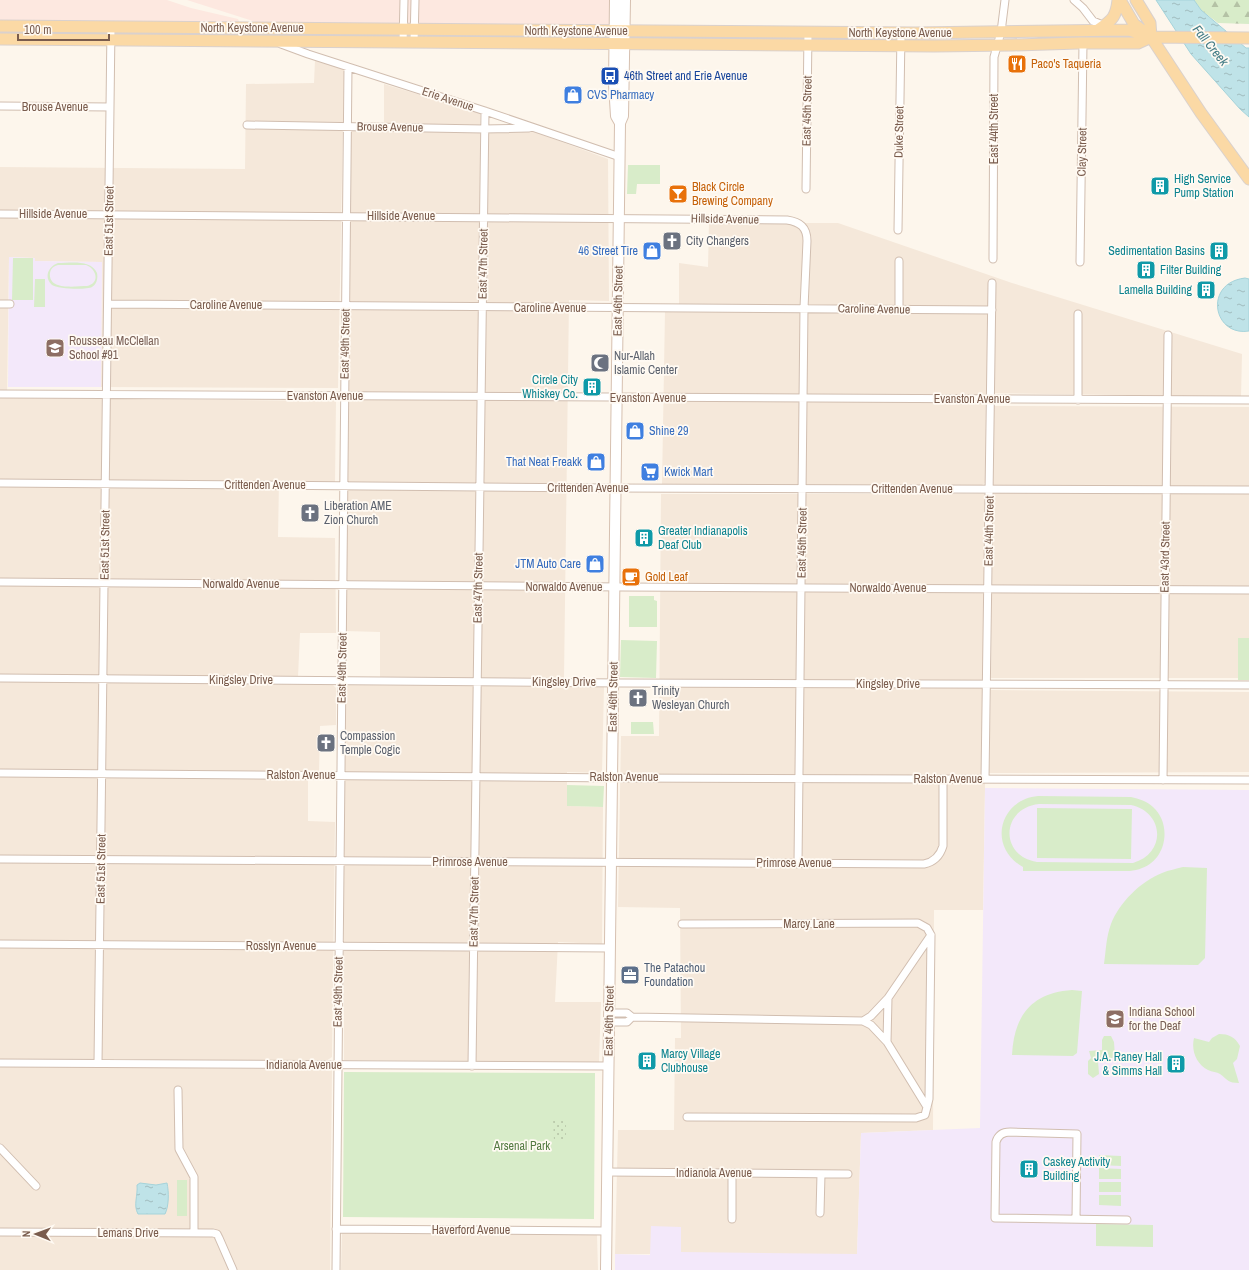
<svg xmlns="http://www.w3.org/2000/svg" width="1249" height="1270" font-family="'Archivo Narrow',sans-serif">
<style>
.residential{fill:#f5e8da}
.commercial{fill:#fde8e0}
.education{fill:#f3e8fa}
.green{fill:#d8ecc9;fill-rule:evenodd}
.forest{fill:url(#forest-firs)}
.garden{fill:url(#garden-dots)}
.water{fill:url(#water-ripples);stroke:#a5d3da}
.lines{fill:none;stroke-linecap:round;stroke-linejoin:round}
.minor-casing{stroke:#d1beb0;stroke-width:9}
.secondary-casing{stroke:#d6c0b0;stroke-width:12}
.primary-casing{stroke:#dad1cd;stroke-width:13}
.minor{stroke:#fff;stroke-width:7}
.secondary{stroke:#fff;stroke-width:10}
.primary{stroke:#fbd9a5;stroke-width:11}
.labels{text-anchor:middle;stroke-width:3.5;stroke-linejoin:round;paint-order:stroke}
.street-label{font-size:12px;fill:#7a5c4d;stroke:#fffaf3}
.food-label{font-size:12px;fill:#c56008;stroke:#fffaf3;text-anchor:start}
.transit-label{font-size:12px;fill:#164399;stroke:#fffaf3;text-anchor:start}
.shop-label{font-size:12px;fill:#366cbe;stroke:#fffaf3;text-anchor:start}
.culture-label{font-size:12px;fill:#0d838f;stroke:#fffaf3;text-anchor:start}
.worship-label{font-size:12px;fill:#5b616d;stroke:#fffaf3;text-anchor:start}
.education-label{font-size:12px;fill:#785e54;stroke:#fffaf3;text-anchor:start}
.service-label{font-size:12px;fill:#4e5e75;stroke:#fffaf3;text-anchor:start}
.park-label{font-size:12px;fill:#537a41;stroke:#fffaf3}
.water-label{font-size:13px;font-style:italic;fill:#437c86;stroke:#fffaf3}
</style>
<defs>
<pattern id="forest-firs" width="22" height="20" patternUnits="userSpaceOnUse"><rect width="22" height="20" fill="#d8ecc9"/><path d="M5 1l3.5 6h-7zM16 11l3.5 6h-7z" fill="#b4c2a5"/></pattern>
<pattern id="garden-dots" width="8" height="8" patternUnits="userSpaceOnUse"><rect width="8" height="8" fill="#d8ecc9"/><path d="M2 2h.1M6 6h.1" fill="none" stroke="#b4c2a5" stroke-width="1.8" stroke-linecap="round"/></pattern>
<pattern id="water-ripples" width="26" height="14" patternUnits="userSpaceOnUse"><rect width="26" height="14" fill="#bfe3e8"/><path d="M2 4q2-2 4 0t4 0M15 11q2-2 4 0t4 0" fill="none" stroke="#a0bbbe"/></pattern>
</defs>
<rect width="100%" height="100%" fill="#fdf6ec"/>
<!-- residential -->
<path class="residential" d="M 315,60 L 344,68 L 338,388 L 101,387 L 102,262 L 35,261 L 35,258 L 9,257 L 7,398 L 336,401 L 335,482 L 279,482 L 278,537 L 335,538 L 336,633 L 300,633 L 298,677 L 0,675 L 0,167 L 245,169 L 246,84 L 314,83 Z
M 384,84 L 480,113 L 480,133 L 535,132 L 608,159 L 609,301 L 569,300 L 564,679 L 380,678 L 380,632 L 345,631 L 350,130 L 384,131 Z
M 709,223 L 838,223 L 1012,283 L 1242,354 L 1241,397 L 986,393 L 985,483 L 982,485 L 662,484 L 665,311 L 679,310 L 679,263 L 708,267 Z
M 994,406 L 1249,407 L 1249,638 L 1238,638 L 1238,678 L 991,678 Z
M 661,494 L 986,494 L 985,788 L 983,910 L 934,910 L 933,1130 L 861,1133 L 857,1254 L 615,1254 L 618,1130 L 674,1130 L 675,1038 L 681,1038 L 680,908 L 618,907 L 621,736 L 659,736 Z
M 0,680 L 333,685 L 336,688 L 336,725 L 320,726 L 319,773 L 308,773 L 308,821 L 335,822 L 332,1057 L 326,1061 L 114,1059 L 113,1067 L 332,1070 L 330,1270 L 0,1270 Z
M 344,685 L 604,687 L 602,773 L 567,772 L 567,806 L 603,807 L 602,944 L 558,942 L 555,1002 L 601,1002 L 599,1062 L 344,1060 Z
M 991,690 L 1249,692 L 1249,772 L 989,773 Z
M 342,1231 L 597,1235 L 598,1270 L 341,1270 Z"/>
<!-- commercial -->
<path class="commercial" d="M 0,0 L 167,0 L 191,8 L 238,19 L 240,24 L 0,22 Z
M 187,0 L 613,0 L 612,22 L 605,27 L 259,23 Z"/>
<!-- education -->
<path class="education" d="M 9,257 L 35,258 L 35,261 L 102,262 L 101,387 L 8,387 Z
M 985,788 L 1249,790 L 1249,1270 L 615,1270 L 615,1254 L 650,1255 L 651,1226 L 681,1227 L 681,1252 L 857,1254 L 861,1133 L 980,1128 Z"/>
<!-- green -->
<path class="green" d="M 628,165 L 660,165 L 660,184 L 637,184 L 636,194 L 627,194 Z
M 13,258 L 33,258 L 33,300 L 12,300 Z
M 58,263 C 70,263 91,259 97,273 C 98,278 97,284 92,287 C 87,290 57,289 52,285 C 43,277 49,266 58,263 ZM 58,265 L 86,265 C 97,269 100,283 87,286 C 76,286 48,291 50,273 C 51,268 54,266 58,265 Z
M 35,279 L 45,279 L 45,307 L 34,307 Z
M 629,596 L 654,596 L 654,600 L 657,601 L 657,627 L 629,627 Z
M 1238,638 L 1249,638 L 1249,680 L 1238,680 Z
M 621,640 L 657,641 L 656,678 L 620,677 Z
M 653,722 L 654,734 L 631,734 L 631,722 Z
M 567,785 L 604,786 L 603,807 L 567,806 Z
M 1038,796 L 1131,797 C 1139,799 1147,801 1153,807 C 1172,824 1167,859 1142,868 C 1138,870 1134,870 1130,871 L 1023,871 L 1023,867 C 988,848 998,800 1038,796 ZM 1039,804 L 1131,805 C 1164,812 1167,853 1133,863 L 1037,862 C 999,856 1001,808 1039,804 Z
M 1037,808 L 1132,809 L 1131,859 L 1037,858 Z
M 1183,867 L 1207,868 L 1205,958 L 1198,965 L 1104,964 C 1106,951 1106,937 1111,924 C 1119,903 1141,881 1162,873 C 1169,870 1176,869 1183,867 Z
M 1072,990 L 1082,991 L 1077,1053 L 1073,1056 L 1012,1055 C 1014,1016 1031,993 1072,990 Z
M 1219,1034 C 1229,1034 1235,1037 1240,1046 L 1237,1059 L 1233,1063 L 1239,1083 C 1228,1083 1228,1080 1220,1074 C 1217,1072 1212,1072 1208,1070 C 1196,1064 1191,1050 1194,1038 L 1209,1042 L 1212,1038 Z
M 1104,1036 L 1111,1036 L 1114,1042 L 1115,1057 L 1109,1059 L 1101,1058 L 1098,1061 L 1099,1074 L 1093,1078 L 1088,1074 L 1088,1061 L 1091,1058 L 1089,1051 L 1102,1050 L 1102,1040 Z
M 344,1072 L 595,1073 L 594,1219 L 343,1217 Z
M 1099,1155 L 1121,1156 L 1121,1166 L 1099,1165 Z
M 1099,1168 L 1121,1169 L 1121,1179 L 1099,1179 Z
M 177,1180 L 187,1180 L 187,1216 L 177,1216 Z
M 1099,1182 L 1121,1182 L 1121,1192 L 1099,1192 Z
M 1099,1195 L 1121,1195 L 1121,1206 L 1099,1205 Z
M 1096,1224 L 1153,1225 L 1153,1247 L 1096,1246 Z"/>
<!-- forest -->
<path class="forest" d="M 1194,0 L 1249,0 L 1249,24 L 1218,23 L 1201,10 Z"/>
<!-- garden -->
<path class="garden" d="M 566,1120 L 566,1140 L 554,1140 L 553,1121 Z"/>
<!-- water -->
<path class="water" d="M 1156,0 L 1194,0 L 1201,10 L 1246,48 L 1249,48 L 1249,117 L 1240,109 L 1191,54 Z
M 1245,278 L 1249,279 L 1249,331 C 1213,337 1203,283 1245,278 Z
M 140,1183 L 156,1185 L 167,1183 C 169,1192 169,1206 165,1214 L 138,1214 C 133,1205 138,1196 137,1185 Z"/>
<g class="lines">
<defs>
<path id="minor" d="M 1074,0 L 1083,8 L 1093,21 L 1105,26
M 403,43 L 404,0
M 414,43 L 415,0
M 281,44 L 308,54 L 485,111 L 620,157
M 0,106 L 110,107
M 247,125 L 484,129 L 529,128
M 806,189 L 808,33
M 0,214 L 787,220 C 800,222 807,227 807,241 L 804,308 L 798,864
M 898,230 L 901,33
M 993,259 L 994,57 L 1001,32 L 1005,0
M 1080,262 L 1083,43
M 0,304 L 10,304
M 108,304 L 992,310
M 899,310 L 899,261
M 0,394 L 1249,400
M 1078,400 L 1078,314
M 0,483 L 609,488 L 1249,490
M 0,582 L 623,587 L 1249,590
M 0,678 L 620,683 L 1249,685
M 0,773 L 619,778 L 1249,780
M 985,779 L 992,283
M 1163,780 L 1168,335
M 0,859 L 924,864 C 934,862 940,856 943,846 L 943,779
M 682,924 L 918,923 L 927,928 L 931,935 L 929,1099 L 925,1115 L 916,1118 L 687,1117
M 0,944 L 610,948
M 888,998 L 887,1042 L 871,1025 L 863,1021 L 871,1016 Z
M 888,998 L 931,935
M 632,1017 L 863,1021
M 609,1022 L 627,1022 L 632,1017 L 627,1013 L 609,1013
M 887,1042 L 927,1107
M 0,1063 L 608,1066
M 98,1063 L 111,27
M 472,1066 L 485,111
M 178,1090 L 179,1149 L 194,1177 L 194,1233
M 0,1148 L 36,1186
M 607,1172 L 848,1174
M 820,1213 L 821,1174
M 732,1219 L 732,1173
M 1076,1219 L 1077,1134 L 1010,1132 C 1003,1132 998,1135 996,1142 L 995,1218 L 1127,1220
M 336,1229 L 606,1231
M 0,1232 L 213,1233 L 217,1234 L 219,1238 L 233,1270
M 336,1270 L 348,67"/>
<path id="secondary" d="M 615,0 L 614,84 L 616,116 L 620,123
M 606,1270 L 620,123 L 623,116 L 625,0"/>
<path id="primary" d="M 1120,0 L 1134,24 L 1151,37 L 1201,113 L 1249,179
M 1136,0 L 1150,23 L 1151,37
M 0,26 L 915,33 L 1129,30 L 1151,37 L 1249,38
M 1098,30 C 1112,20 1116,18 1118,0
M 0,39 L 934,46 L 1013,45 L 1079,43 L 1138,43 L 1151,37"/>
</defs>
<!-- minor casing -->
<use href="#minor" class="minor-casing"/>
<!-- secondary casing -->
<use href="#secondary" class="secondary-casing"/>
<!-- primary casing -->
<use href="#primary" class="primary-casing"/>
<!-- minor -->
<use href="#minor" class="minor"/>
<!-- secondary -->
<use href="#secondary" class="secondary"/>
<!-- primary -->
<use href="#primary" class="primary"/>
</g>
<!-- icons -->
<defs>
<symbol id="restaurant-square" viewBox="-11 -11 22 22"><rect x="-9" y="-9" width="18" height="18" rx="4" fill="#e8710a" stroke="#fffaf3"/><path d="M-5-6h1v4h1v-4h1v4h1v-4h1v5L-1.5 .5V6h-2V.5L-5-1ZM5-6V6H3V1.5H1.5Q1.5-4 5-6Z" fill="#fff"/></symbol>
<symbol id="bus-square" viewBox="-11 -11 22 22"><rect x="-9" y="-9" width="18" height="18" rx="4" fill="#1a4fb4" stroke="#fffaf3"/><path d="M-5-6H5V4H4V6H2V4H-2V6H-4V4H-5ZM-3.5-4V0h7V-4ZM-3.5 1.2v1.5H-2V1.2ZM2 1.2v1.5H3.5V1.2Z" fill="#fff"/></symbol>
<symbol id="shop-square" viewBox="-11 -11 22 22"><rect x="-9" y="-9" width="18" height="18" rx="4" fill="#3f7fe0" stroke="#fffaf3"/><path d="M-5-2.5h2.3a2.7 3.5 0 0 1 5.4 0H5L5.5 6h-11ZM-1.5-2.5h3a1.5 2.3 0 0 0-3 0Z" fill="#fff"/></symbol>
<symbol id="building-square" viewBox="-11 -11 22 22"><rect x="-9" y="-9" width="18" height="18" rx="4" fill="#0f9aa8" stroke="#fffaf3"/><path d="M-4-6H4V6H1V3H-1V6H-4ZM-2.5-4.3h1.7v1.8h-1.7ZM.8-4.3h1.7v1.8H.8ZM-2.5-1h1.7V.8h-1.7ZM.8-1h1.7V.8H.8Z" fill="#fff"/></symbol>
<symbol id="bar-square" viewBox="-11 -11 22 22"><rect x="-9" y="-9" width="18" height="18" rx="4" fill="#e8710a" stroke="#fffaf3"/><path d="M-6-5H6L.8 .8V4.5H3.5V6h-7V4.5H-.8V.8Z" fill="#fff"/></symbol>
<symbol id="church-square" viewBox="-11 -11 22 22"><rect x="-9" y="-9" width="18" height="18" rx="4" fill="#6b7280" stroke="#fffaf3"/><path d="M-1.2-6h2.4v3.5h3.3v2.4h-3.3V6h-2.4V-.1h-3.3v-2.4h3.3Z" fill="#fff"/></symbol>
<symbol id="school-square" viewBox="-11 -11 22 22"><rect x="-9" y="-9" width="18" height="18" rx="4" fill="#8d6e63" stroke="#fffaf3"/><path d="M0-5L7-2L0 1L-7-2ZM-4 1L0 2.5L4 1V4Q0 6-4 4Z" fill="#fff"/></symbol>
<symbol id="mosque-square" viewBox="-11 -11 22 22"><rect x="-9" y="-9" width="18" height="18" rx="4" fill="#6b7280" stroke="#fffaf3"/><path d="M3.5-4.9A6 6 0 1 0 3.5 4.9A5 5 0 1 1 3.5-4.9Z" fill="#fff"/></symbol>
<symbol id="supermarket-square" viewBox="-11 -11 22 22"><rect x="-9" y="-9" width="18" height="18" rx="4" fill="#3f7fe0" stroke="#fffaf3"/><path d="M-6-5.5h2.5l.6 2H6L4.5 2H-2.5L-4.4-4H-6ZM-1.5 3.2a1.3 1.3 0 1 0 .1 0ZM3 3.2a1.3 1.3 0 1 0 .1 0Z" fill="#fff"/></symbol>
<symbol id="cafe-square" viewBox="-11 -11 22 22"><rect x="-9" y="-9" width="18" height="18" rx="4" fill="#e8710a" stroke="#fffaf3"/><path d="M-5.5-4.5H6V0H3Q3 3.5 0 3.5H-2.5Q-5.5 3.5-5.5 0ZM3-3.2v2h1.7v-2ZM-6 4.5H4V6H-6Z" fill="#fff"/></symbol>
<symbol id="office-square" viewBox="-11 -11 22 22"><rect x="-9" y="-9" width="18" height="18" rx="4" fill="#5c6f8a" stroke="#fffaf3"/><path d="M-6-3h4V-5.5h4V-3h4V5H-6ZM-1-4.5V-3h2v-1.5ZM-6 0V1H6V0Z" fill="#fff"/></symbol>
</defs>
<g fill-rule="evenodd">
<use href="#restaurant-square" x="1006" y="53" width="22" height="22"/>
<use href="#bus-square" x="599" y="65" width="22" height="22"/>
<use href="#shop-square" x="562" y="84" width="22" height="22"/>
<use href="#building-square" x="1149" y="175" width="22" height="22"/>
<use href="#bar-square" x="667" y="183" width="22" height="22"/>
<use href="#church-square" x="661" y="230" width="22" height="22"/>
<use href="#shop-square" x="641" y="240" width="22" height="22"/>
<use href="#building-square" x="1208" y="240" width="22" height="22"/>
<use href="#building-square" x="1135" y="259" width="22" height="22"/>
<use href="#building-square" x="1195" y="279" width="22" height="22"/>
<use href="#school-square" x="44" y="337" width="22" height="22"/>
<use href="#mosque-square" x="589" y="352" width="22" height="22"/>
<use href="#building-square" x="581" y="376" width="22" height="22"/>
<use href="#shop-square" x="624" y="420" width="22" height="22"/>
<use href="#shop-square" x="585" y="451" width="22" height="22"/>
<use href="#supermarket-square" x="639" y="461" width="22" height="22"/>
<use href="#church-square" x="299" y="502" width="22" height="22"/>
<use href="#building-square" x="633" y="527" width="22" height="22"/>
<use href="#shop-square" x="584" y="553" width="22" height="22"/>
<use href="#cafe-square" x="620" y="566" width="22" height="22"/>
<use href="#church-square" x="627" y="687" width="22" height="22"/>
<use href="#church-square" x="315" y="732" width="22" height="22"/>
<use href="#office-square" x="619" y="964" width="22" height="22"/>
<use href="#school-square" x="1104" y="1008" width="22" height="22"/>
<use href="#building-square" x="636" y="1050" width="22" height="22"/>
<use href="#building-square" x="1165" y="1053" width="22" height="22"/>
<use href="#building-square" x="1018" y="1158" width="22" height="22"/>
</g>
<g class="labels">
<!-- street labels -->
<g class="street-label">
<text x="252" y="32">North Keystone Avenue</text>
<text x="576" y="35">North Keystone Avenue</text>
<text x="900" y="37">North Keystone Avenue</text>
<text transform="translate(448 99) rotate(18)" y="4">Erie Avenue</text>
<text x="55" y="111">Brouse Avenue</text>
<text transform="translate(807 111) rotate(-89)" y="4">East 45th Street</text>
<text transform="translate(390 127) rotate(1)" y="4">Brouse Avenue</text>
<text transform="translate(994 129) rotate(-90)" y="4">East 44th Street</text>
<text transform="translate(899 132) rotate(-89)" y="4">Duke Street</text>
<text transform="translate(1082 152) rotate(-89)" y="4">Clay Street</text>
<text x="53" y="218">Hillside Avenue</text>
<text x="401" y="220">Hillside Avenue</text>
<text transform="translate(725 219) rotate(1)" y="4">Hillside Avenue</text>
<text transform="translate(109 221) rotate(-89)" y="4">East 51st Street</text>
<text transform="translate(483 264) rotate(-89)" y="4">East 47th Street</text>
<text transform="translate(618 301) rotate(-89)" y="4">East 46th Street</text>
<text x="226" y="309">Caroline Avenue</text>
<text x="550" y="312">Caroline Avenue</text>
<text transform="translate(874 309) rotate(1)" y="4">Caroline Avenue</text>
<text transform="translate(345 344) rotate(-89)" y="4">East 49th Street</text>
<text x="325" y="400">Evanston Avenue</text>
<text x="648" y="402">Evanston Avenue</text>
<text x="972" y="403">Evanston Avenue</text>
<text x="265" y="489">Crittenden Avenue</text>
<text x="588" y="492">Crittenden Avenue</text>
<text x="912" y="493">Crittenden Avenue</text>
<text transform="translate(989 531) rotate(-89)" y="4">East 44th Street</text>
<text transform="translate(802 543) rotate(-89)" y="4">East 45th Street</text>
<text transform="translate(105 545) rotate(-89)" y="4">East 51st Street</text>
<text transform="translate(1165 557) rotate(-89)" y="4">East 43rd Street</text>
<text x="241" y="588">Norwaldo Avenue</text>
<text x="564" y="591">Norwaldo Avenue</text>
<text transform="translate(478 588) rotate(-89)" y="4">East 47th Street</text>
<text x="888" y="592">Norwaldo Avenue</text>
<text transform="translate(342 668) rotate(-89)" y="4">East 49th Street</text>
<text x="241" y="684">Kingsley Drive</text>
<text x="564" y="686">Kingsley Drive</text>
<text x="888" y="688">Kingsley Drive</text>
<text transform="translate(613 697) rotate(-89)" y="4">East 46th Street</text>
<text x="301" y="779">Ralston Avenue</text>
<text x="624" y="781">Ralston Avenue</text>
<text x="948" y="783">Ralston Avenue</text>
<text x="470" y="866">Primrose Avenue</text>
<text x="794" y="867">Primrose Avenue</text>
<text transform="translate(101 869) rotate(-89)" y="4">East 51st Street</text>
<text transform="translate(474 912) rotate(-89)" y="4">East 47th Street</text>
<text x="809" y="928">Marcy Lane</text>
<text x="281" y="950">Rosslyn Avenue</text>
<text transform="translate(338 992) rotate(-89)" y="4">East 49th Street</text>
<text transform="translate(609 1021) rotate(-89)" y="4">East 46th Street</text>
<text x="304" y="1069">Indianola Avenue</text>
<text x="714" y="1177">Indianola Avenue</text>
<text x="471" y="1234">Haverford Avenue</text>
<text x="128" y="1237">Lemans Drive</text>
</g>
<!-- food labels -->
<g class="food-label">
<text x="1031" y="68">Paco's Taqueria</text>
<text x="692" y="191">Black Circle<tspan x="692" dy="14">Brewing Company</tspan></text>
<text x="645" y="581">Gold Leaf</text>
</g>
<!-- transit labels -->
<g class="transit-label">
<text x="624" y="80">46th Street and Erie Avenue</text>
</g>
<!-- shop labels -->
<g class="shop-label">
<text x="587" y="99">CVS Pharmacy</text>
<text x="638" y="255" text-anchor="end">46 Street Tire</text>
<text x="649" y="435">Shine 29</text>
<text x="582" y="466" text-anchor="end">That Neat Freakk</text>
<text x="664" y="476">Kwick Mart</text>
<text x="581" y="568" text-anchor="end">JTM Auto Care</text>
</g>
<!-- culture labels -->
<g class="culture-label">
<text x="1174" y="183">High Service<tspan x="1174" dy="14">Pump Station</tspan></text>
<text x="1205" y="255" text-anchor="end">Sedimentation Basins</text>
<text x="1160" y="274">Filter Building</text>
<text x="1192" y="294" text-anchor="end">Lamella Building</text>
<text x="578" y="384" text-anchor="end">Circle City<tspan x="578" dy="14">Whiskey Co.</tspan></text>
<text x="658" y="535">Greater Indianapolis<tspan x="658" dy="14">Deaf Club</tspan></text>
<text x="661" y="1058">Marcy Village<tspan x="661" dy="14">Clubhouse</tspan></text>
<text x="1162" y="1061" text-anchor="end">J.A. Raney Hall<tspan x="1162" dy="14">&amp; Simms Hall</tspan></text>
<text x="1043" y="1166">Caskey Activity<tspan x="1043" dy="14">Building</tspan></text>
</g>
<!-- worship labels -->
<g class="worship-label">
<text x="686" y="245">City Changers</text>
<text x="614" y="360">Nur-Allah<tspan x="614" dy="14">Islamic Center</tspan></text>
<text x="324" y="510">Liberation AME<tspan x="324" dy="14">Zion Church</tspan></text>
<text x="652" y="695">Trinity<tspan x="652" dy="14">Wesleyan Church</tspan></text>
<text x="340" y="740">Compassion<tspan x="340" dy="14">Temple Cogic</tspan></text>
</g>
<!-- education labels -->
<g class="education-label">
<text x="69" y="345">Rousseau McClellan<tspan x="69" dy="14">School #91</tspan></text>
<text x="1129" y="1016">Indiana School<tspan x="1129" dy="14">for the Deaf</tspan></text>
</g>
<!-- service labels -->
<g class="service-label">
<text x="644" y="972">The Patachou<tspan x="644" dy="14">Foundation</tspan></text>
</g>
<!-- park labels -->
<g class="park-label">
<text x="522" y="1150">Arsenal Park</text>
</g>
<!-- water labels -->
<g class="water-label">
<text transform="translate(1211 45) rotate(51)" y="5">Fall Creek</text>
</g>
</g>
<!-- north arrow -->
<g transform="translate(36 1234) rotate(271)" stroke="#fffaf3" stroke-width="3" paint-order="stroke">
<path d="M0-3L7 15L0 10L-7 15Z" fill="#7a5c4d"/>
<text y="-6" font-size="11" font-weight="bold" text-anchor="middle" fill="#7a5c4d">N</text>
</g>
<!-- scale -->
<path d="M18 34v6h91v-6" fill="none" stroke="#7a5c4d" stroke-width="2"/>
<text x="24" y="34" font-size="12" fill="#7a5c4d" stroke="#fffaf3" stroke-width="3" paint-order="stroke">100 m</text>
</svg>
